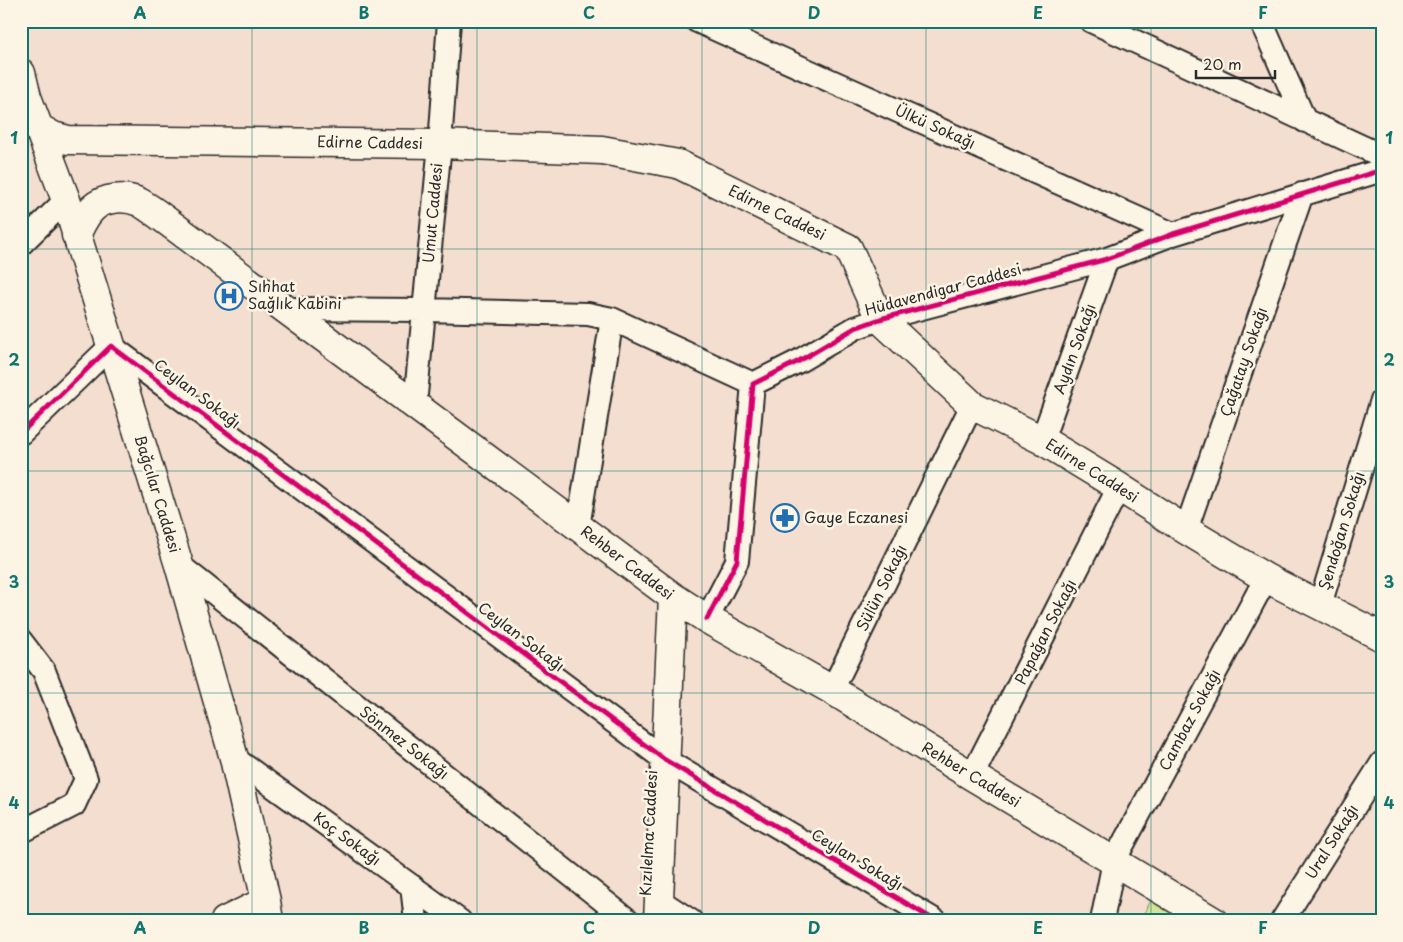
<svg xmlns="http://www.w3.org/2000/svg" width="1403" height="942" font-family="'Playpen Sans',sans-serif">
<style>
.green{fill:#d3e59a;stroke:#7f8862}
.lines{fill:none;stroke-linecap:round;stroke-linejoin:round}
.street-casing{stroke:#2b2b2b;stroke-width:26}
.secondary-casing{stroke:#2b2b2b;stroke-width:31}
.street{stroke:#fcf5e5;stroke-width:22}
.secondary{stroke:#fcf5e5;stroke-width:28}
.cycleway-casing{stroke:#fcf5e5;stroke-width:8}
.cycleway{stroke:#d6006c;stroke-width:5}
.grid{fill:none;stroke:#0f766e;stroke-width:1;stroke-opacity:0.55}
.labels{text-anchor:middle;stroke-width:5;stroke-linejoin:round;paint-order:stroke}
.street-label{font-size:15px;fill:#2b2b2b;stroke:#fcf5e5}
.poi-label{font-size:15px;fill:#2b2b2b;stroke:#fcf5e5;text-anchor:start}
.neatline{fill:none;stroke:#0f766e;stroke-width:2}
.grid-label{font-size:16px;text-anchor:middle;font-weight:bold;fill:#0f766e}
</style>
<rect width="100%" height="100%" fill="#f4decf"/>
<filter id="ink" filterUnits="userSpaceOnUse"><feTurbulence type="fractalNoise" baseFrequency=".02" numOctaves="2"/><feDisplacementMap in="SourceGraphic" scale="10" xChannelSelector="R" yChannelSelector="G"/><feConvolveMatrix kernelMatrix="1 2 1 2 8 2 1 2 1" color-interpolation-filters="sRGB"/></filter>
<g filter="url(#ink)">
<!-- green -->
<path class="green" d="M 1152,898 L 1191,921 L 1141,921 Z"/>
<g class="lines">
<defs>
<path id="street" d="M 697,21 L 1173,234
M 1091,21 L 1382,156
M 1261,21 L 1305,121
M 21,244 L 66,200
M 285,309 L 424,310 L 588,314 L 612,319 L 753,384
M 415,405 L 440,144 L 449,21
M 21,433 L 111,346 L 665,760 L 936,921
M 1042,440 L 1107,259
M 578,527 L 612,319
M 1186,530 L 1302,194
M 179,565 L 629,921
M 1320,605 L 1382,400
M 707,619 L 737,561 L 753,384 L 799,361 L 855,328 L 880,319 L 1107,259 L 1173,234 L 1382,170
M 21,641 L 44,671 L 86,779 L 74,805 L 21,832
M 832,690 L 972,405
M 234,758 L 460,921
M 972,776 L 1119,487
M 412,886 L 416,921
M 659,900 L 691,921
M 1102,921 L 1114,861 L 1266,578
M 1282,921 L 1382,763"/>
<path id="secondary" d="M 21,73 L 27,97 L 66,200 L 179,565 L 234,758 L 266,901 L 269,921
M 39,128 L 53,136 L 68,140 L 440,144 L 602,150 L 678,164 L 848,248 L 880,319 L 972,405 L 1042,440 L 1119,487 L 1186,530 L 1266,578 L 1382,637
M 76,235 C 81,225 85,215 93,208 C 105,197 125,196 139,202 C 145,205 150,209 156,213 L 673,597 L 707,619 L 832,690 L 972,776 L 1213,921
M 225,921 L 266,901
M 658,921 L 673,597"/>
</defs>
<!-- street casing -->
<use href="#street" class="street-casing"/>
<!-- secondary casing -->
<use href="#secondary" class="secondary-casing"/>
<!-- street -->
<use href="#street" class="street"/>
<!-- secondary -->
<use href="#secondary" class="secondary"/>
<defs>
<path id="cycleway" d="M 21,433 L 111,346 L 665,760 L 936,921
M 707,619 L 737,561 L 753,384 L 799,361 L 855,328 L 880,319 L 1107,259 L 1173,234 L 1382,170"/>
</defs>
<!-- cycleway casing -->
<use href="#cycleway" class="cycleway-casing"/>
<!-- cycleway -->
<use href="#cycleway" class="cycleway"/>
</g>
</g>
<!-- grid -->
<path class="grid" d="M 252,21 L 252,921M 477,21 L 477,921M 702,21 L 702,921M 926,21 L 926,921M 1151,21 L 1151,921M 21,249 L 1382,249M 21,471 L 1382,471M 21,693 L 1382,693"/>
<!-- icons -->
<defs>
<symbol id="hospital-ring" viewBox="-11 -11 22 22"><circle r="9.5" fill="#fcf5e5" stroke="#1f6fb2" stroke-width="1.5"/><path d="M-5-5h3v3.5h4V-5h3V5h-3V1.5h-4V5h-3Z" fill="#1f6fb2"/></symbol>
<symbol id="pharmacy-ring" viewBox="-11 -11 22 22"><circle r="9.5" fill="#fcf5e5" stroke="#1f6fb2" stroke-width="1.5"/><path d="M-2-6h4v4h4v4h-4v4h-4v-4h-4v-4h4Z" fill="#1f6fb2"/></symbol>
</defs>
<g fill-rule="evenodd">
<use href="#hospital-ring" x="213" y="280" width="32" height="32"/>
<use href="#pharmacy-ring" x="769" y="502" width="32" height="32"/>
</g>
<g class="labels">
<!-- street labels -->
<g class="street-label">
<text transform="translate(935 127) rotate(24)" y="5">Ülkü Sokağı</text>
<text transform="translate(370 143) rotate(1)" y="5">Edirne Caddesi</text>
<text transform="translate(433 213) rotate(-85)" y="5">Umut Caddesi</text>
<text transform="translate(777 213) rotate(26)" y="5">Edirne Caddesi</text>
<text transform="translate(943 290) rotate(-15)" y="5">Hüdavendigar Caddesi</text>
<text transform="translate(1075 349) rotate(-70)" y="5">Aydın Sokağı</text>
<text transform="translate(1244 362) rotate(-71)" y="5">Çağatay Sokağı</text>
<text transform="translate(197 394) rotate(37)" y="5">Ceylan Sokağı</text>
<text transform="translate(1092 471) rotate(32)" y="5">Edirne Caddesi</text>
<text transform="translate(157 494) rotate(73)" y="5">Bağcılar Caddesi</text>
<text transform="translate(1342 531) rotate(-73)" y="5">Şendoğan Sokağı</text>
<text transform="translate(627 563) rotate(37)" y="5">Rehber Caddesi</text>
<text transform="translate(882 588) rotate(-64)" y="5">Sülün Sokağı</text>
<text transform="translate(1046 632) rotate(-63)" y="5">Papağan Sokağı</text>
<text transform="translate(521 637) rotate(37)" y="5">Ceylan Sokağı</text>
<text transform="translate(1190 720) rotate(-62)" y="5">Cambaz Sokağı</text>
<text transform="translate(404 743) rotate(38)" y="5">Sönmez Sokağı</text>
<text transform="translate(971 775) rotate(31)" y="5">Rehber Caddesi</text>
<text transform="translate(649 833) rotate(-87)" y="5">Kızılelma Caddesi</text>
<text transform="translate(347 839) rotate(36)" y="5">Koç Sokağı</text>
<text transform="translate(1332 842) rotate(-58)" y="5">Ural Sokağı</text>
<text transform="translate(857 860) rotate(31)" y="5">Ceylan Sokağı</text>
</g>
<!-- poi labels -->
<g class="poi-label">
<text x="248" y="292">Sıhhat<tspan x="248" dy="17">Sağlık Kabini</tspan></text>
<text x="804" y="523">Gaye Eczanesi</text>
</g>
</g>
<!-- margin -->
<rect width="1403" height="942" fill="none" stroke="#fcf5e5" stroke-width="55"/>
<!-- scale -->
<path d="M1196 70v8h79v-8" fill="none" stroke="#2b2b2b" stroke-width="2.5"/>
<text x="1203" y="70" font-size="15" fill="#2b2b2b" stroke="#fcf5e5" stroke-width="4" paint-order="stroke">20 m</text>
<rect x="28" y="28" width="1348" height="886" class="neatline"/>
<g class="grid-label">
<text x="140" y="19">A</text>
<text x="364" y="19">B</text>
<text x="589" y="19">C</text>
<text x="814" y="19">D</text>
<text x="1038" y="19">E</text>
<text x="1263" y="19">F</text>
<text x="14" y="144">1</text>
<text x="1389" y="144">1</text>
<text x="14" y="366">2</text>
<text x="1389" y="366">2</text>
<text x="14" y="588">3</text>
<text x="1389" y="588">3</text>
<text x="14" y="809">4</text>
<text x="1389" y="809">4</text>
<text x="140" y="934">A</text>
<text x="364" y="934">B</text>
<text x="589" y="934">C</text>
<text x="814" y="934">D</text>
<text x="1038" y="934">E</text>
<text x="1263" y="934">F</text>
</g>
</svg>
